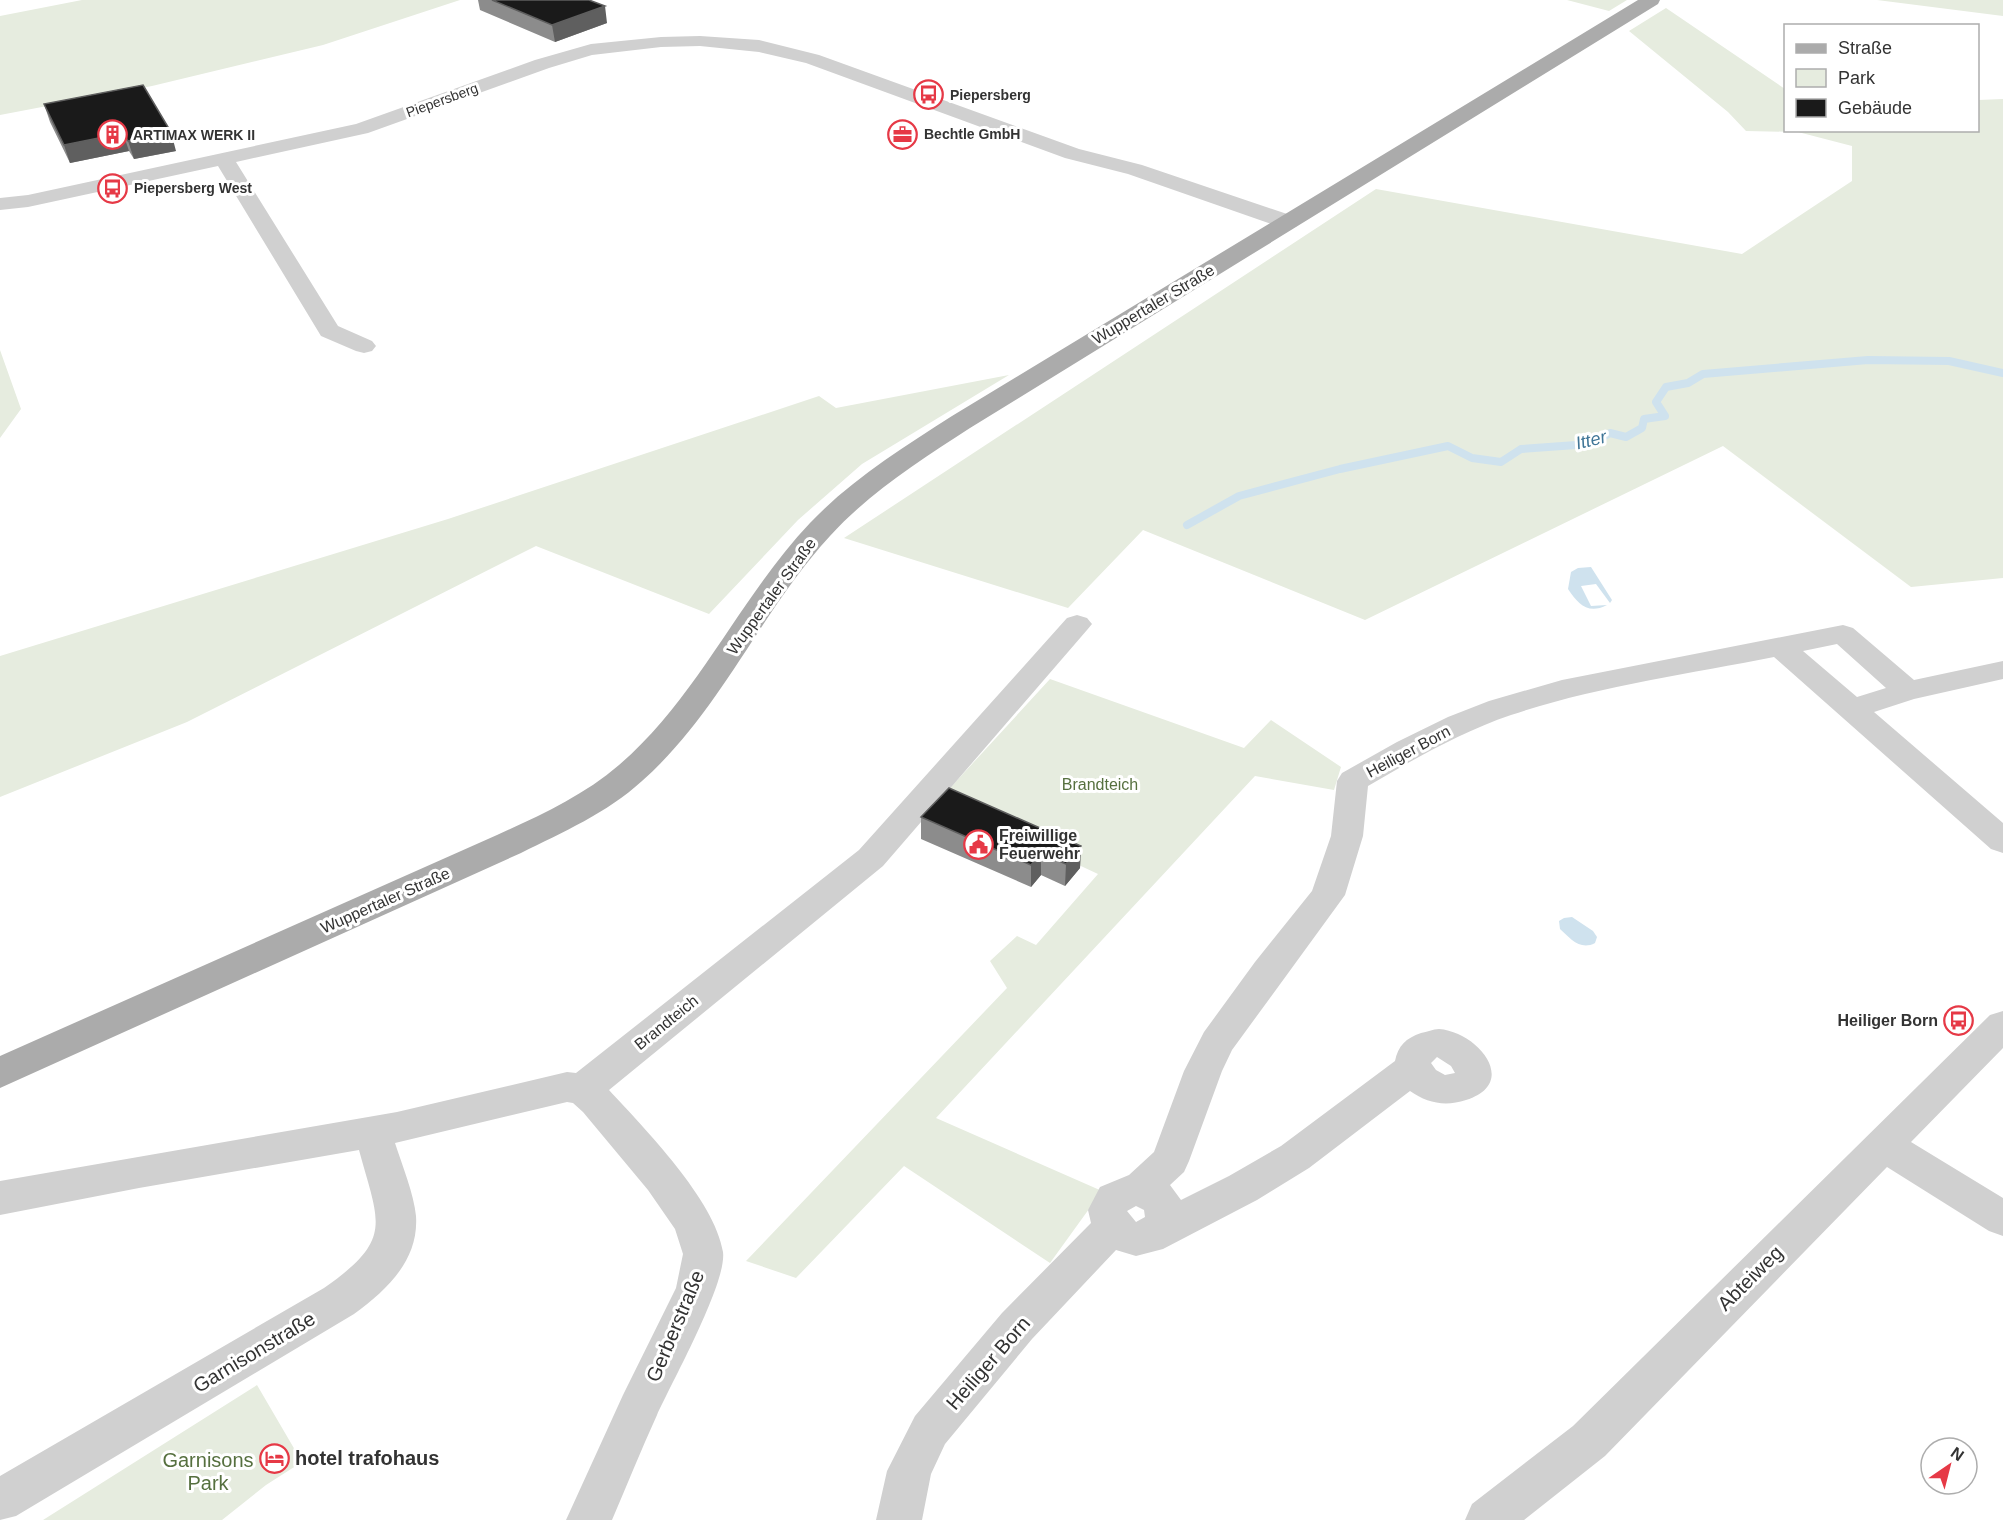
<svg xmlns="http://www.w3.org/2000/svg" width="2003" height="1520" font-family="Arial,sans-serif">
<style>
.green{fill:#e6ecdf}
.water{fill:#cfe2ee}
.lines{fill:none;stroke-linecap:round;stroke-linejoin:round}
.stream{stroke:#cfe2ee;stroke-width:8}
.minor{fill:#d0d0d0;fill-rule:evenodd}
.major{fill:#ababab;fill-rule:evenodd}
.wall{fill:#8c8c8c}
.shaded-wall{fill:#5f5f5f}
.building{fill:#1a1a1a;stroke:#5f5f5f;stroke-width:1.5}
.labels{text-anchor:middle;stroke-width:6;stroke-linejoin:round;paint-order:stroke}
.far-poi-label{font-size:14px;font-weight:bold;fill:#333;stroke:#fff;text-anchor:start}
.far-street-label{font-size:14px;fill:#333;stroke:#fff}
.street-label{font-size:16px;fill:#333;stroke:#fff}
.park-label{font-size:16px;fill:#56703f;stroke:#fff}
.poi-label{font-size:16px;font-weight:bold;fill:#333;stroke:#fff;text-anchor:start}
.water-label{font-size:18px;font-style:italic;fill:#3f7597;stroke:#fff}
.near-street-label{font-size:20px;fill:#333;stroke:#fff}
.near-poi-label{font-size:20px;font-weight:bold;fill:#333;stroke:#fff;text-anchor:start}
.near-park-label{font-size:20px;fill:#56703f;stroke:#fff}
</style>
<rect width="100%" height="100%" fill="#fff"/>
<!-- green -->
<path class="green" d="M 82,0 L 460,0 L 323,45 L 152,86 L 0,115 L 0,16 Z
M 1567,0 L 1627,0 L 1609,11 Z
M 1877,0 L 2003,0 L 2003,16 Z
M 1666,8 L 1785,89 L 1786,130 L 1978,130 L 1978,100 L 2003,99 L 2003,578 L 1911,587 L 1723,446 L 1365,620 L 1143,530 L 1068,608 L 844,538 L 1376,189 L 1742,254 L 1852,181 L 1852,146 L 1798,132 L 1746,131 L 1728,112 L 1629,31 Z
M 0,350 L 21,409 L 0,438 Z
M 1009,375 L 862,464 L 798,520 L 709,614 L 536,546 L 187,722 L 0,797 L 0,656 L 448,519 L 819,396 L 836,408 Z
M 1050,679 L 1244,748 L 1271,720 L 1341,767 L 1334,790 L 1255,776 L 936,1118 L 1102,1191 L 1050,1263 L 904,1166 L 796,1278 L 746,1261 L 1007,988 L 990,961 L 1017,936 L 1036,945 L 1098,874 L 939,800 Z
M 257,1385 L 302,1462 L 266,1485 L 222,1520 L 43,1520 Z"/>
<!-- water -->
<path class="water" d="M 1591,567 L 1612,600 L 1610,603 L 1596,584 L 1581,586 L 1591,606 L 1607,605 C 1588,615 1578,604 1568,589 L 1571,572 L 1578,568 Z
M 1572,917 L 1593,931 L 1597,937 L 1595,943 C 1580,951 1570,938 1560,929 L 1559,921 L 1564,918 Z"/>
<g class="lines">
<!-- stream -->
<path class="stream" d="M 1187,525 L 1239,496 L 1340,469 L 1448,446 L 1472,458 L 1501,462 L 1521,449 L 1590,444 L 1610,433 L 1626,437 L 1642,428 L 1644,419 L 1665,416 L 1656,402 L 1666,387 L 1688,383 L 1703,374 L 1868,360 L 1949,361 L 2003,373"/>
<!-- minor -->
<path class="minor" d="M 700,36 L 759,40 L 819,55 L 1079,149 L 1142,165 L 1296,217 L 1299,222 L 1296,227 L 1288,228 L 1280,227 L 1128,174 L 1065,158 L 806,63 L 759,52 L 700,46 L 661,47 L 592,55 L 549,68 L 368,133 L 236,162 L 338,326 L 372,341 L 376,346 L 372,351 L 364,353 L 356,351 L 321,336 L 218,166 L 28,207 L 0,210 L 0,198 L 28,195 L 356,124 L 535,60 L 591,44 L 661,37 Z
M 1077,615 L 1087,618 L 1092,624 L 1087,630 L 883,866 L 609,1090 C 644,1128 715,1200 723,1252 C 727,1283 672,1382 657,1415 C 641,1450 627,1485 612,1520 L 566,1520 L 623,1395 L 676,1288 L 683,1254 L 675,1229 L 648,1190 L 583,1112 L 573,1103 L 567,1102 L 395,1143 C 402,1165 414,1194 416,1216 C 419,1260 387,1290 354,1314 L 16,1516 L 0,1520 L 0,1476 L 324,1288 C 394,1239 379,1224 359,1150 L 139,1188 L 0,1215 L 0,1181 L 397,1112 L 567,1072 L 576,1073 L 859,850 L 1067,618 Z
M 1843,625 L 1853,628 L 1914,680 L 2003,661 L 2003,679 L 1914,699 L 1874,712 L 2003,823 L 2003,853 L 1991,849 L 1774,657 C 1688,674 1594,687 1511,715 C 1461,732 1414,759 1368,786 L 1363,836 L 1345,895 L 1232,1050 L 1222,1071 L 1189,1161 L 1184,1172 L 1170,1185 L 1181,1200 L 1229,1176 L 1281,1146 L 1395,1061 C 1398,1046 1406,1038 1421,1033 C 1427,1032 1433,1029 1439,1029 C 1478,1032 1520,1083 1466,1100 C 1445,1107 1427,1103 1410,1091 L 1309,1168 L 1257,1200 L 1163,1249 L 1136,1256 L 1116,1250 L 1032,1339 L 945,1444 L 931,1474 L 922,1520 L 876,1520 L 887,1471 L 915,1416 L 1002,1313 L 1091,1223 L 1088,1210 L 1100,1187 L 1129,1175 L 1154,1152 L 1184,1071 L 1204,1032 L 1255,962 L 1312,891 L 1331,836 L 1337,781 L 1342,773 L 1397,742 L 1448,717 L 1489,701 L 1562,680 ZM 1837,644 L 1886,688 L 1857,697 L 1803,651 ZM 1437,1057 L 1451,1066 L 1455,1073 L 1445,1075 L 1436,1070 L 1431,1063 ZM 1136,1206 L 1144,1210 L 1145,1217 L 1136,1222 L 1127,1211 Z
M 2003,1011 L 2003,1048 L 1911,1142 L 2003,1198 L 2003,1236 L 1989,1231 L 1887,1167 L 1605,1456 L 1524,1520 L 1465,1520 L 1472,1504 L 1573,1426 L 1990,1015 Z"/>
<!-- major -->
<path class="major" d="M 1638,0 L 1660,0 L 1658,4 L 970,428 C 921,460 870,492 830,536 C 760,612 721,711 642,781 C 607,813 563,832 521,853 L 0,1088 L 0,1056 L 497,835 C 539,816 583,796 619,765 C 698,697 739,598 810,523 C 851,480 902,448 952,416 Z"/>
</g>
<!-- wall -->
<path class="wall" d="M 478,0 L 589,0 L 607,23 L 555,42 L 480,10 Z
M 44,104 L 176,151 L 134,159 L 129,151 L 70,163 L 50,122 Z
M 921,817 L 1081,846 L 1080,868 L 1065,886 L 1041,875 L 1031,887 L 921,839 Z"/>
<!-- shaded-wall -->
<path class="shaded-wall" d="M 605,6 L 607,23 L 555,42 L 552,25 Z
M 171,132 L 176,151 L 134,159 L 128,141 Z
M 123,133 L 129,151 L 70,163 L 64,145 Z
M 1081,846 L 1080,868 L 1065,886 L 1066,864 Z
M 1041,853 L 1041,875 L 1031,887 L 1031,865 Z"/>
<!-- building -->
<path class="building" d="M 492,0 L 589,0 L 605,6 L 552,25 Z
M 143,85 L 171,132 L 128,141 L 123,133 L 64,145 L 44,104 Z
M 949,788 L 1081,846 L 1066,864 L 1041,853 L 1031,865 L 921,817 Z"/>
<!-- icons -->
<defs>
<symbol id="bus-ring" viewBox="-11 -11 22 22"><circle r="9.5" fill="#fff" stroke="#e63946" stroke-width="1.5"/><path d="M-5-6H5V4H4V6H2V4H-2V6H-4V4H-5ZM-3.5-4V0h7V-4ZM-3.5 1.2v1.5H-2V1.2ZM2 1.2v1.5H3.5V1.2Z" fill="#e63946"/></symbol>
<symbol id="office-ring" viewBox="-11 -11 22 22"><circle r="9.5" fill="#fff" stroke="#e63946" stroke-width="1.5"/><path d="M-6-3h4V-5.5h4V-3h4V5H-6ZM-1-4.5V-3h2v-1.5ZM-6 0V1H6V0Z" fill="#e63946"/></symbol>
<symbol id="building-ring" viewBox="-11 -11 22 22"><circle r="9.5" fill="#fff" stroke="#e63946" stroke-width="1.5"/><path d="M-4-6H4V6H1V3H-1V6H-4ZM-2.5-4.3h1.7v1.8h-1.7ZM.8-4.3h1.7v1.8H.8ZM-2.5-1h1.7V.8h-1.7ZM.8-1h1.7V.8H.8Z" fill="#e63946"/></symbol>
<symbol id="civic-ring" viewBox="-11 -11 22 22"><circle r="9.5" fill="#fff" stroke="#e63946" stroke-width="1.5"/><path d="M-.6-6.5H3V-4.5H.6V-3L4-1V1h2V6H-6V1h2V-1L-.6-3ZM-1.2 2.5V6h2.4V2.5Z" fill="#e63946"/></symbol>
<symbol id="hotel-ring" viewBox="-11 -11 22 22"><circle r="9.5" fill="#fff" stroke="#e63946" stroke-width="1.5"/><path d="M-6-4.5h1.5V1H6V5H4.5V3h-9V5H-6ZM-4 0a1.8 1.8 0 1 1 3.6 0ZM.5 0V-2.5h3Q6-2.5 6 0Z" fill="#e63946"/></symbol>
</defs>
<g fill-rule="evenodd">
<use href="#bus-ring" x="912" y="78" width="33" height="33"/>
<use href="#office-ring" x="886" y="118" width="33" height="33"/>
<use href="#building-ring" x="96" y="118" width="33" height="33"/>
<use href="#bus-ring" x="96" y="172" width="33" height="33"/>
<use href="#civic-ring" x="962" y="828" width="33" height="33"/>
<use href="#bus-ring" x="1942" y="1004" width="33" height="33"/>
<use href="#hotel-ring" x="258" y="1442" width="33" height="33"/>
</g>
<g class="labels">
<!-- far-poi labels -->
<g class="far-poi-label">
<text x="950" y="100">Piepersberg</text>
<text x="924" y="139">Bechtle GmbH</text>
<text x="133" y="140">ARTIMAX WERK II</text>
<text x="134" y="193">Piepersberg West</text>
</g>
<!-- far-street labels -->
<g class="far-street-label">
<text transform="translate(442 100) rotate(-20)" y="5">Piepersberg</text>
</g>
<!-- street labels -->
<g class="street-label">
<text transform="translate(1153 304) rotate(-31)" y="6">Wuppertaler Straße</text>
<text transform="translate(771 596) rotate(-54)" y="6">Wuppertaler Straße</text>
<text transform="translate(1408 751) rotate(-28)" y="6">Heiliger Born</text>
<text transform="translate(385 900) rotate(-24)" y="6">Wuppertaler Straße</text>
<text transform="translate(666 1022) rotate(-39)" y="6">Brandteich</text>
</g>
<!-- park labels -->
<g class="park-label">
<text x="1100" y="790">Brandteich</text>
</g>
<!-- poi labels -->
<g class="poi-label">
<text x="999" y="841">Freiwillige<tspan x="999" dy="18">Feuerwehr</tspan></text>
<text x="1938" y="1026" text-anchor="end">Heiliger Born</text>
</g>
<!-- water labels -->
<g class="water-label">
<text transform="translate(1591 440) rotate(-14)" y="6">Itter</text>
</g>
<!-- near-street labels -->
<g class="near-street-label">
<text transform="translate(1750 1278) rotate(-45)" y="7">Abteiweg</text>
<text transform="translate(675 1326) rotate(-67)" y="7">Gerberstraße</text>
<text transform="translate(254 1352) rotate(-31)" y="7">Garnisonstraße</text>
<text transform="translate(988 1363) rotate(-49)" y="7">Heiliger Born</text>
</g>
<!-- near-poi labels -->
<g class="near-poi-label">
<text x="295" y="1465">hotel trafohaus</text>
</g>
<!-- near-park labels -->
<g class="near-park-label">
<text x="208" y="1467">Garnisons<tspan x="208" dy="23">Park</tspan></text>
</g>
</g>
<!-- legend -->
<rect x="1784" y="24" width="195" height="108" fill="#ffffff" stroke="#adadad" stroke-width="1.5"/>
<rect x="1796" y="44" width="30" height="9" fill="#ababab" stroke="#adadad" stroke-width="1.5"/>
<text x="1838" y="54" font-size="18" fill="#333333">Straße</text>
<rect x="1796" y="69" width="30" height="18" fill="#e6ecdf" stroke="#adadad" stroke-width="1.5"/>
<text x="1838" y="84" font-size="18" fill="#333333">Park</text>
<rect x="1796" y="99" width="30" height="18" fill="#1a1a1a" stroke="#adadad" stroke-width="1.5"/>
<text x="1838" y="114" font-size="18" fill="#333333">Gebäude</text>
<!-- north arrow -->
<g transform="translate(1949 1466) rotate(35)"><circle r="28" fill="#ffffff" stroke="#adadad" stroke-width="1.5"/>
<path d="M0-4.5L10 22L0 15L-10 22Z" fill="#e63946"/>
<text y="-9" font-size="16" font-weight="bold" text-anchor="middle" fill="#333333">N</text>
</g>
</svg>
